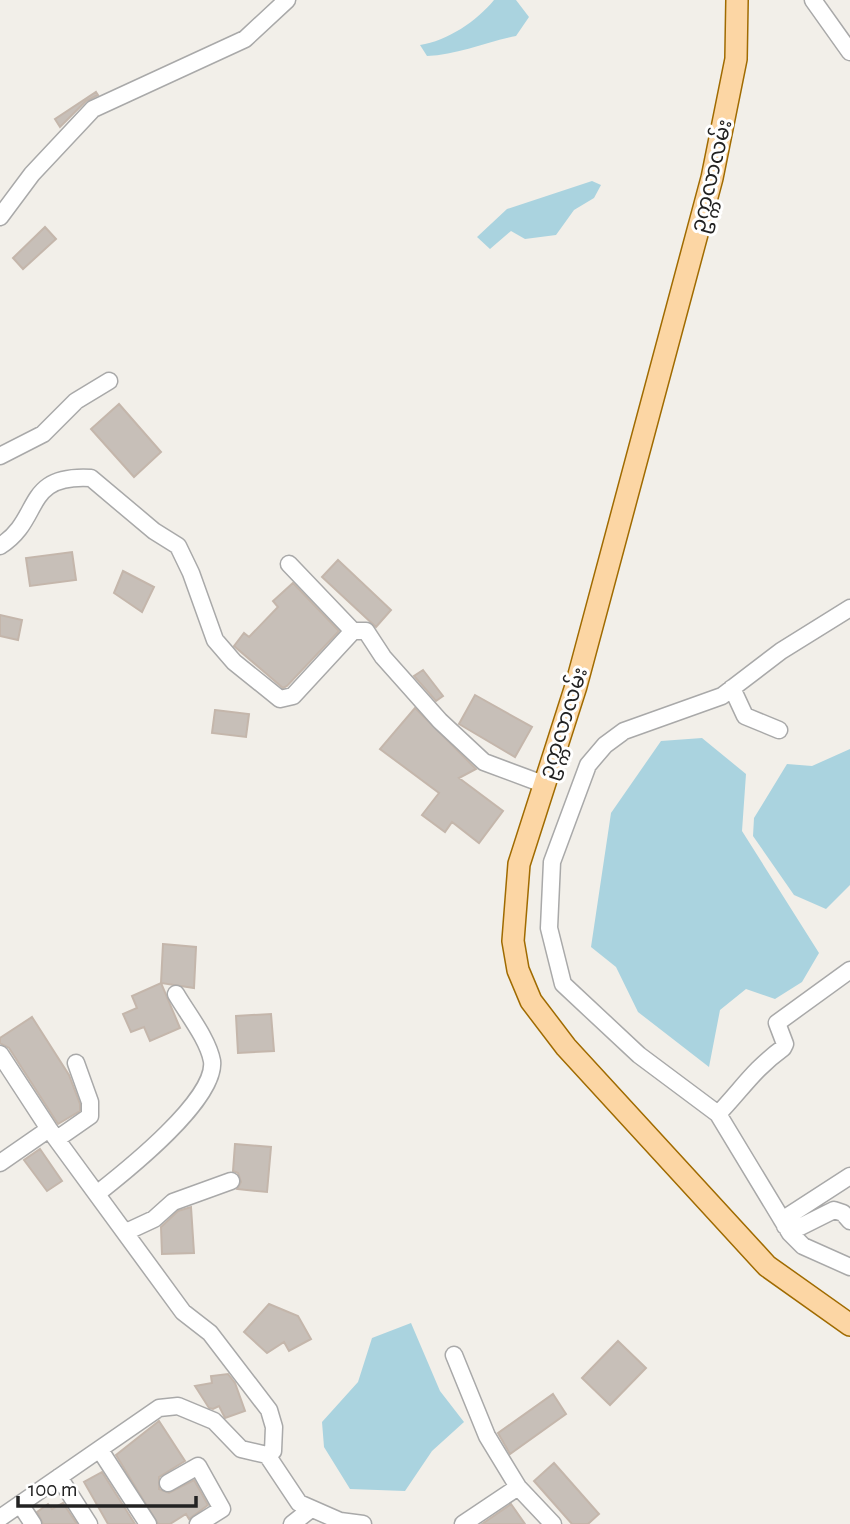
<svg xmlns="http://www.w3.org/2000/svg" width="850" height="1524" font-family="'Alegreya Sans','Noto Sans Myanmar',sans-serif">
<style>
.water{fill:#aad3df}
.building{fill:#c7bfb8;stroke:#c4b6ab;stroke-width:2}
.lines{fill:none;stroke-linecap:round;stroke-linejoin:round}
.minor-casing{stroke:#a9a9a9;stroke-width:19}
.major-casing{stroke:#a06b00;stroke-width:24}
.minor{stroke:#fff;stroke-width:16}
.major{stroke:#fcd6a4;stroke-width:21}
.labels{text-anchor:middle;stroke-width:6;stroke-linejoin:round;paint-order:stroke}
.street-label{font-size:21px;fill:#222;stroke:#fff}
</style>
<rect width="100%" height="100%" fill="#f2efe9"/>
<!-- water -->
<path class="water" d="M 494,0 L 516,0 L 529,17 L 516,36 C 486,42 457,55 427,56 L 420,45 C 447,41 477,21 494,0 Z
M 592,181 L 601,185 L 594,198 L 574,210 L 556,235 L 525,239 L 511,231 L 490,249 L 477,237 L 507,209 Z
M 702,738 L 746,774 L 742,831 L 819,953 L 802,982 L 775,999 L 746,989 L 720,1010 L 709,1067 L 638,1012 L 616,967 L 591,947 L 611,813 L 661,741 Z
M 850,749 L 850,885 L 826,909 L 794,895 L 753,836 L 754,818 L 787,764 L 812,766 Z
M 411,1323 L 440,1391 L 464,1422 L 432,1451 L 405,1491 L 350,1489 L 324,1447 L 322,1422 L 358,1382 L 372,1338 Z"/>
<!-- building -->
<path class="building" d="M 96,92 L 98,95 L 86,101 L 60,127 L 55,119 Z
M 45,227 L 56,239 L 23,269 L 13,258 Z
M 119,404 L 161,452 L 134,477 L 91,429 Z
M 72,552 L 76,580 L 30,586 L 26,558 Z
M 338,560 L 391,610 L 376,627 L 322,577 Z
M 123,571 L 154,587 L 142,612 L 114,593 Z
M 293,583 L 339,631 L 287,686 L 283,688 L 234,646 L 244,633 L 249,637 L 278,607 L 273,601 Z
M 0,615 L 22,620 L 18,640 L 0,636 Z
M 423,670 L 443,696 L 436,701 L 414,676 Z
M 475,695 L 532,727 L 515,757 L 459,724 Z
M 415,708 L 476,769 L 459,778 L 503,811 L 479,843 L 452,822 L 445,832 L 422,815 L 439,793 L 380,749 Z
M 215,710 L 249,714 L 246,737 L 212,733 Z
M 163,944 L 196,947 L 194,988 L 161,983 Z
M 161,983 L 180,1028 L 150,1041 L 144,1027 L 131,1032 L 123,1014 L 137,1008 L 132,996 Z
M 271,1014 L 274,1051 L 238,1053 L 236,1016 Z
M 32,1017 L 69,1075 L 80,1104 L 80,1111 L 58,1124 L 9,1048 L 0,1043 L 0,1038 Z
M 235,1144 L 271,1147 L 267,1192 L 237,1189 L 241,1182 L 238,1173 L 233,1171 Z
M 40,1149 L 62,1181 L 47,1191 L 24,1160 Z
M 191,1207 L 194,1253 L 162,1254 L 161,1227 L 178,1211 Z
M 269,1304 L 298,1316 L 311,1339 L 289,1351 L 284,1342 L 267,1353 L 244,1332 Z
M 618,1341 L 646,1368 L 610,1405 L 582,1378 Z
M 228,1374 L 235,1383 L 245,1411 L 225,1418 L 219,1406 L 213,1409 L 209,1408 L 195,1386 L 212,1383 L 211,1376 Z
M 553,1394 L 566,1414 L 510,1454 L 498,1433 Z
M 159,1421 L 185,1461 L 159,1477 L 159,1489 L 169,1493 L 194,1480 L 208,1505 L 189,1519 L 186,1514 L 170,1524 L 158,1524 L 116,1455 Z
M 554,1463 L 599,1514 L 588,1524 L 572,1524 L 534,1481 Z
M 102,1472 L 135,1524 L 108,1524 L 84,1482 Z
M 63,1503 L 77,1524 L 43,1524 L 37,1512 L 48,1504 L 52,1509 Z
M 511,1504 L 525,1524 L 482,1524 Z"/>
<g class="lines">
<defs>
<path id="minor" d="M 813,0 L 850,52
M 0,217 L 32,174 L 93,109 L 245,39 L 287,0
M 0,456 L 43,434 L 76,401 L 109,381
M 0,546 C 43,519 22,474 91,478 L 154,531 L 178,546 L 191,573 L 215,640 L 234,662 L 280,699 L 293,696 L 353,631 L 366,631 L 383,657 L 440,721 L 484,762 L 543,784
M 289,564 L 353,631
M 850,608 L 781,651 L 722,696 L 624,731 L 605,745 L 588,765 L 552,862 L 549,928 L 563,984 L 639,1055 L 718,1114 L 790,1233 L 803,1246 L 850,1267
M 732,688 L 745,716 L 779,730
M 0,1054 L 49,1129 L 183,1312 L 210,1333 L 269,1410 L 274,1427 L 273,1451 L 267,1455
M 718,1114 C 742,1089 754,1069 783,1048 L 785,1044 L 777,1023 L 850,970
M 57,1139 L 90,1116 L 90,1102 L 76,1063
M 0,1163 L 49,1129
M 98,1193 C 126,1171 217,1099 212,1061 C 208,1039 187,1013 176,994
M 782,1220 L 850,1176
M 785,1226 L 800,1227 L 834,1210 L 843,1213 L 850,1221
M 126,1232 L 154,1219 L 173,1202 L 231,1181
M 454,1355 L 487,1436 L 518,1487
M 100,1450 L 148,1524
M 267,1455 L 299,1503 L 340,1521 L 363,1524
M 59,1477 L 89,1524
M 168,1483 L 198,1466 L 222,1509 L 198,1524
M 20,1504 L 33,1524
M 0,1518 L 159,1408 L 178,1406 L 214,1421 L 241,1449 L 267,1455
M 292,1524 L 311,1509
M 463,1524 L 518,1487 L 553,1524"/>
<path id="major" d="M 737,0 L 736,59 L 712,178 L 576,686 L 519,864 L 513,941 L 518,970 L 531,1001 L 566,1047 L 767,1266 L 850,1325"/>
</defs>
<!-- minor casing -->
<use href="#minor" class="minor-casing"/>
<!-- major casing -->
<use href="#major" class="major-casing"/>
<!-- minor -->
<use href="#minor" class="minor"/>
<!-- major -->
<use href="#major" class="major"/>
</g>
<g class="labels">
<!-- street labels -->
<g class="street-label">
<text transform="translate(711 176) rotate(-76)" y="7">ဥက္ကလာလမ်း</text>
<text transform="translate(563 723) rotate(-72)" y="7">ဥက္ကလာလမ်း</text>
</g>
</g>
<!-- scale -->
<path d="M18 1496v10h178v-10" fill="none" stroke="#222222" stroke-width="3.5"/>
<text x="28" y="1496" font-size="21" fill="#222222" stroke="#ffffff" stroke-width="5" paint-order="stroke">100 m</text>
</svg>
